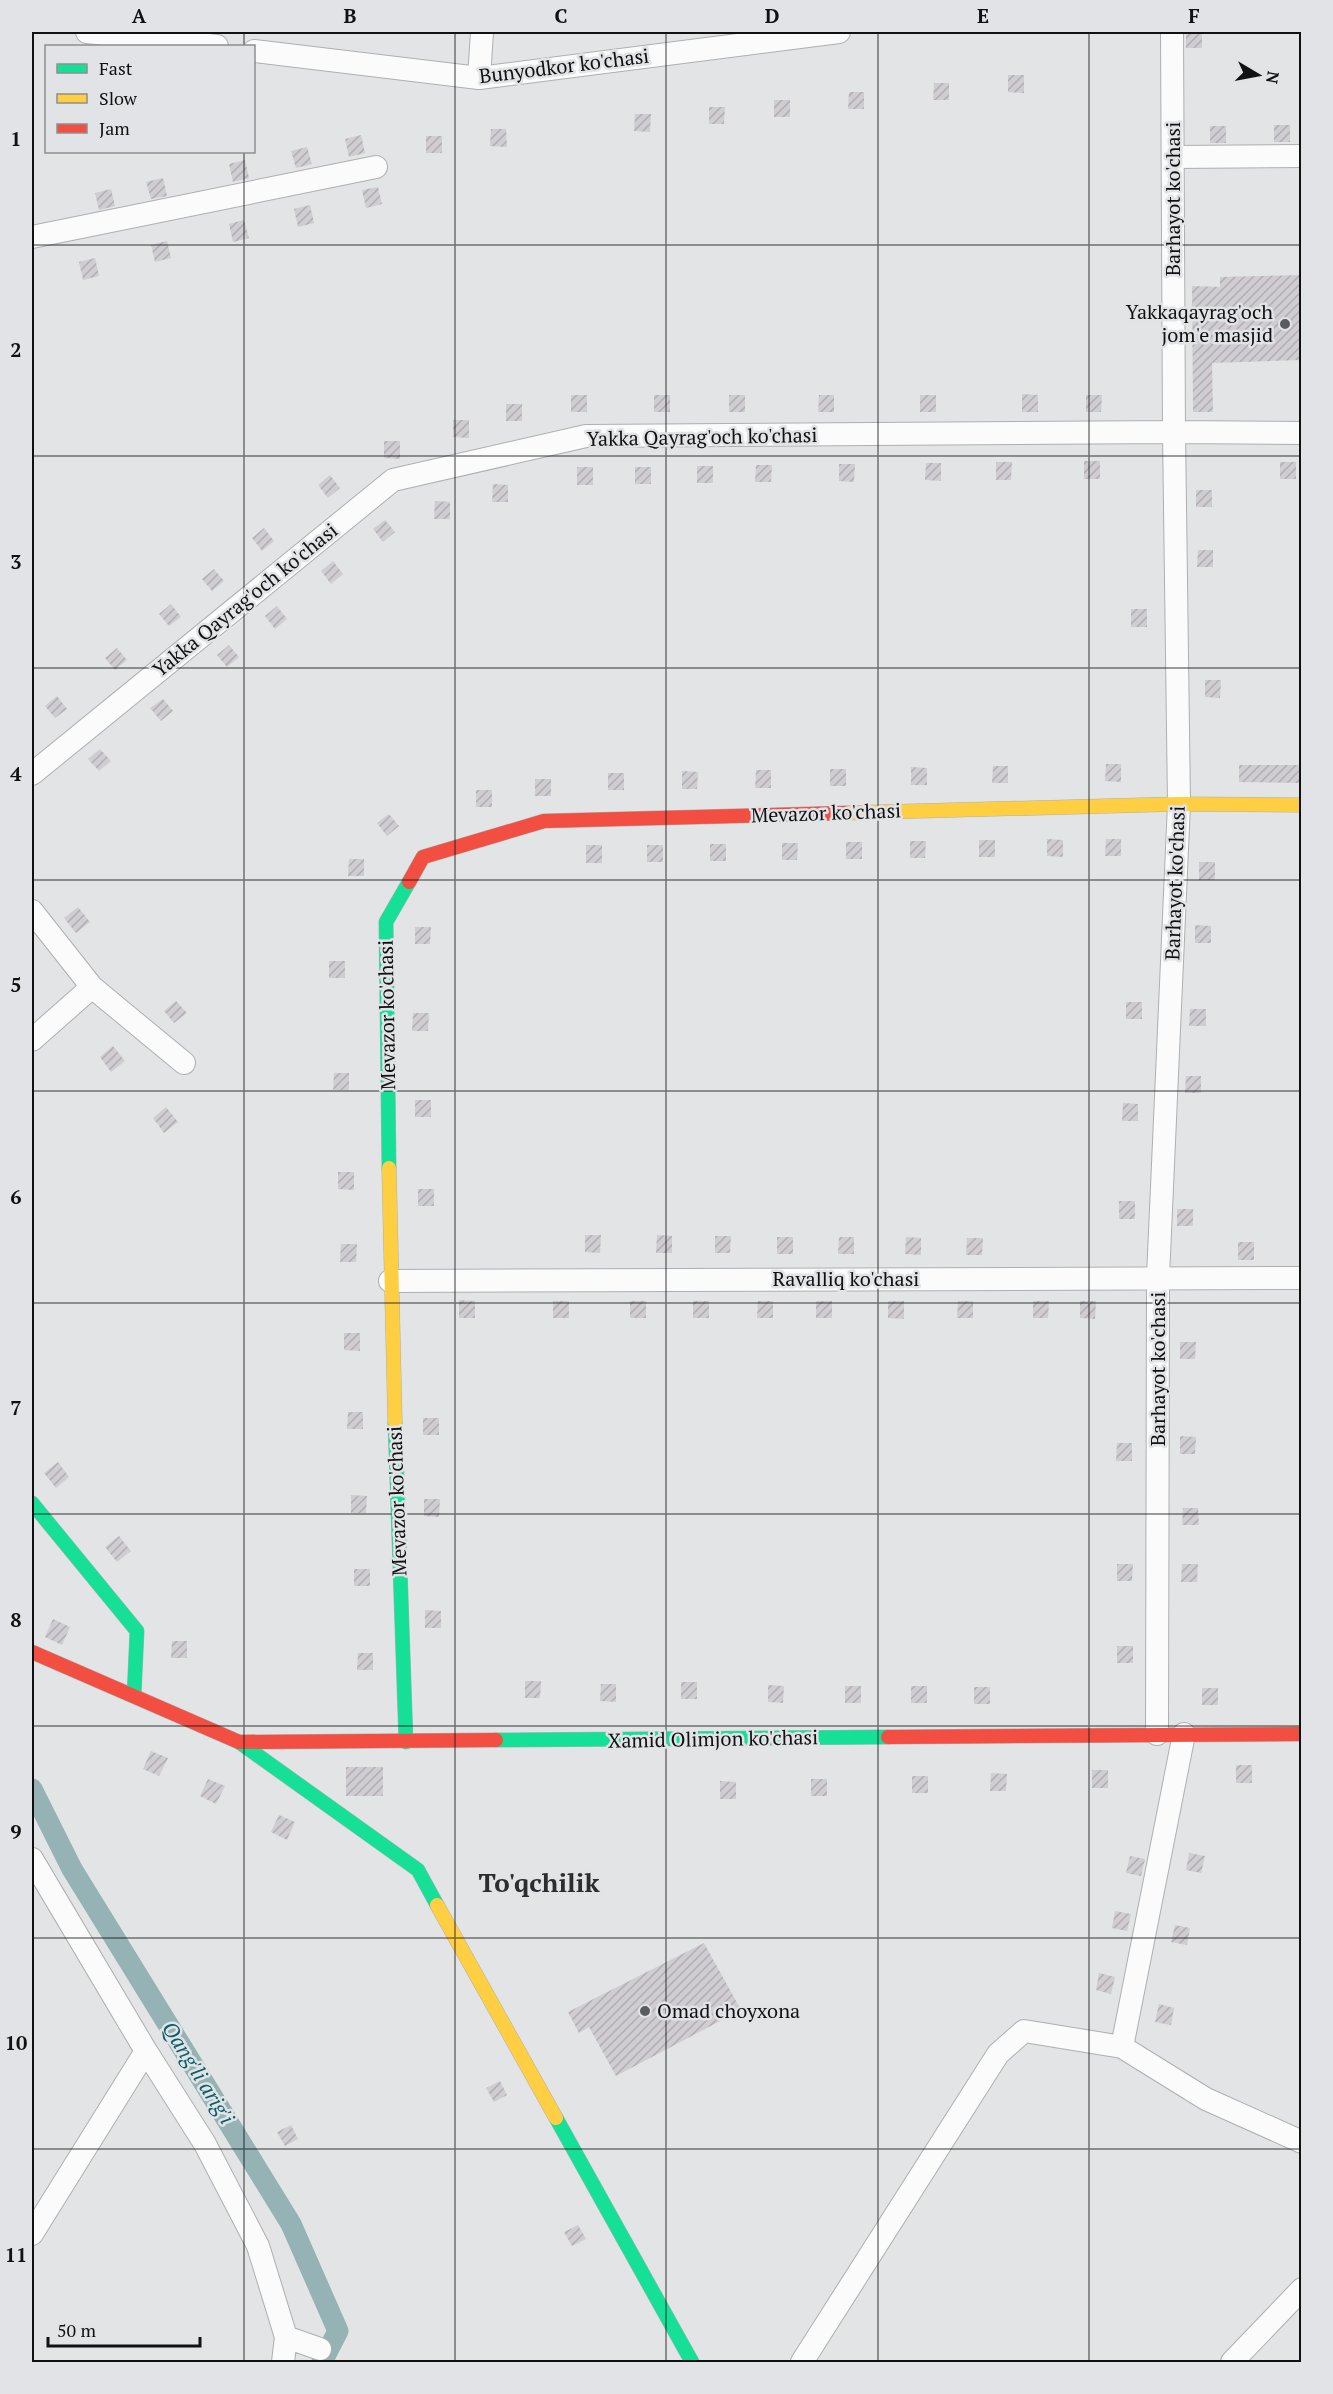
<svg xmlns="http://www.w3.org/2000/svg" width="1333" height="2394" font-family="'PT Serif',serif">
<style>
.lines{fill:none;stroke-linecap:round;stroke-linejoin:round}
.canal{stroke:#95b2b5;stroke-width:21}
.building{fill:url(#building-hatch)}
.street-casing{stroke:#aeafb0;stroke-width:24}
.fast-casing{stroke:#aeafb0;stroke-width:15}
.slow-casing{stroke:#aeafb0;stroke-width:15}
.jam-casing{stroke:#aeafb0;stroke-width:15}
.street{stroke:#fbfbfb;stroke-width:22}
.fast{stroke:#16e098;stroke-width:14}
.slow{stroke:#ffcf43;stroke-width:14}
.jam{stroke:#f24e42;stroke-width:14}
.grid{fill:none;stroke:#111112;stroke-width:1.5;stroke-opacity:0.55}
.poi-dot{fill:#5a5b5c;stroke:#e2e3e6;stroke-width:2}
.labels{text-anchor:middle;stroke-width:5;stroke-linejoin:round;paint-order:stroke}
.street-label{font-size:20px;fill:#111112;stroke:#e2e3e6}
.poi-label{font-size:20px;fill:#111112;stroke:#e2e3e6;text-anchor:end}
.water-label{font-size:21px;font-style:italic;fill:#0a616a;stroke:#e2e3e6}
.district-label{font-size:26px;font-weight:bold;fill:#2c2d2f;stroke:#e2e3e6}
.neatline{fill:none;stroke:#111112;stroke-width:2}
.grid-label{font-size:20px;text-anchor:middle;font-weight:bold;fill:#111112}
</style>
<defs>
<pattern id="building-hatch" width="6" height="6" patternUnits="userSpaceOnUse" patternTransform="scale(1.5)"><rect width="6" height="6" fill="#cfccd2"/><path d="M-1 1l2-2M0 6l6-6M5 7l2-2" fill="none" stroke="#b1aeb3"/></pattern>
</defs>
<rect width="100%" height="100%" fill="#e3e4e5"/>
<g class="lines">
<!-- canal -->
<path class="canal" d="M 32,1789 L 72,1869 L 291,2224 L 338,2331 L 322,2362"/>
</g>
<!-- building -->
<path class="building" d="M 1186,32 L 1202,32 L 1202,48 L 1186,48 Z
M 1008,75 L 1024,75 L 1024,93 L 1008,92 Z
M 934,83 L 949,83 L 949,100 L 933,100 Z
M 849,92 L 864,92 L 864,109 L 848,109 Z
M 774,100 L 790,100 L 790,117 L 774,117 Z
M 709,107 L 725,107 L 724,124 L 709,124 Z
M 635,114 L 651,114 L 650,132 L 634,131 Z
M 1274,125 L 1290,125 L 1290,142 L 1274,142 Z
M 1210,126 L 1226,126 L 1226,143 L 1210,143 Z
M 491,129 L 506,129 L 507,147 L 490,146 Z
M 361,135 L 365,153 L 349,157 L 345,139 Z
M 426,136 L 442,136 L 442,153 L 426,153 Z
M 307,147 L 312,164 L 296,168 L 291,151 Z
M 245,160 L 249,178 L 233,182 L 229,164 Z
M 163,178 L 167,196 L 151,199 L 146,182 Z
M 378,187 L 382,204 L 366,208 L 362,190 Z
M 111,189 L 115,206 L 99,210 L 95,193 Z
M 310,205 L 314,223 L 298,227 L 294,209 Z
M 244,220 L 249,238 L 233,242 L 229,224 Z
M 167,241 L 171,258 L 155,262 L 151,245 Z
M 95,258 L 99,276 L 83,280 L 79,262 Z
M 1302,275 L 1302,360 L 1212,363 L 1213,412 L 1193,412 L 1192,286 L 1220,287 L 1220,277 Z
M 1022,394 L 1038,395 L 1038,412 L 1022,412 Z
M 571,395 L 587,395 L 587,412 L 571,412 Z
M 654,395 L 670,395 L 670,412 L 654,412 Z
M 729,395 L 745,395 L 745,412 L 729,412 Z
M 819,395 L 834,395 L 834,412 L 818,412 Z
M 920,395 L 936,395 L 936,412 L 920,412 Z
M 1086,395 L 1102,395 L 1101,412 L 1086,412 Z
M 506,404 L 522,404 L 522,421 L 506,421 Z
M 453,420 L 469,420 L 469,438 L 453,437 Z
M 384,441 L 400,441 L 400,459 L 384,458 Z
M 1084,461 L 1100,461 L 1100,479 L 1084,479 Z
M 996,462 L 1012,462 L 1011,480 L 996,480 Z
M 1280,462 L 1296,462 L 1296,479 L 1280,479 Z
M 926,463 L 941,463 L 941,481 L 925,480 Z
M 839,464 L 855,464 L 854,482 L 839,481 Z
M 756,465 L 772,465 L 771,482 L 755,482 Z
M 697,466 L 713,466 L 713,483 L 697,483 Z
M 577,467 L 593,467 L 593,485 L 577,485 Z
M 635,467 L 651,467 L 651,484 L 635,484 Z
M 330,475 L 340,488 L 328,498 L 318,485 Z
M 493,484 L 508,485 L 508,502 L 492,502 Z
M 1196,490 L 1212,490 L 1212,507 L 1196,507 Z
M 435,501 L 450,502 L 450,519 L 434,519 Z
M 385,520 L 395,532 L 383,542 L 373,529 Z
M 264,528 L 274,541 L 262,551 L 252,538 Z
M 1198,550 L 1213,550 L 1213,567 L 1197,567 Z
M 333,561 L 343,574 L 331,584 L 321,571 Z
M 214,569 L 224,581 L 212,591 L 202,579 Z
M 171,604 L 181,617 L 169,626 L 159,614 Z
M 277,606 L 287,619 L 275,629 L 265,616 Z
M 1131,609 L 1147,609 L 1147,627 L 1131,627 Z
M 229,645 L 239,657 L 227,667 L 217,655 Z
M 117,648 L 127,660 L 115,670 L 105,658 Z
M 1205,680 L 1221,680 L 1220,698 L 1205,697 Z
M 57,696 L 67,709 L 55,718 L 45,706 Z
M 163,699 L 173,711 L 161,721 L 150,708 Z
M 100,749 L 111,761 L 99,771 L 88,759 Z
M 1106,764 L 1121,764 L 1121,782 L 1105,781 Z
M 1239,765 L 1300,765 L 1300,783 L 1239,782 Z
M 993,766 L 1008,766 L 1008,783 L 992,783 Z
M 911,767 L 927,768 L 927,785 L 911,785 Z
M 830,769 L 846,769 L 846,786 L 830,786 Z
M 756,770 L 771,770 L 771,788 L 755,788 Z
M 682,771 L 698,772 L 697,789 L 682,789 Z
M 608,773 L 624,773 L 624,790 L 608,790 Z
M 535,779 L 551,779 L 551,796 L 535,796 Z
M 476,790 L 492,790 L 492,807 L 476,807 Z
M 389,814 L 399,826 L 387,836 L 377,823 Z
M 1047,839 L 1063,840 L 1063,857 L 1047,856 Z
M 1106,839 L 1121,839 L 1121,856 L 1105,856 Z
M 979,840 L 995,840 L 995,857 L 979,857 Z
M 910,841 L 926,841 L 925,858 L 910,858 Z
M 846,842 L 862,842 L 862,859 L 846,859 Z
M 782,843 L 798,843 L 797,860 L 782,860 Z
M 710,844 L 726,844 L 726,861 L 710,861 Z
M 586,845 L 602,845 L 602,863 L 586,863 Z
M 647,845 L 663,845 L 663,862 L 647,862 Z
M 349,859 L 364,859 L 364,876 L 348,876 Z
M 1199,862 L 1215,862 L 1215,880 L 1199,880 Z
M 78,907 L 90,922 L 76,933 L 64,918 Z
M 1195,925 L 1211,926 L 1211,943 L 1195,943 Z
M 415,927 L 431,927 L 430,944 L 415,944 Z
M 329,961 L 345,961 L 345,978 L 329,978 Z
M 176,1001 L 187,1013 L 174,1023 L 164,1011 Z
M 1126,1002 L 1142,1002 L 1142,1019 L 1126,1019 Z
M 1190,1009 L 1206,1009 L 1206,1026 L 1189,1026 Z
M 413,1013 L 429,1013 L 428,1031 L 412,1031 Z
M 113,1046 L 125,1061 L 111,1072 L 100,1057 Z
M 334,1073 L 349,1073 L 349,1090 L 333,1090 Z
M 1186,1076 L 1201,1076 L 1201,1093 L 1185,1093 Z
M 415,1100 L 431,1100 L 431,1117 L 415,1117 Z
M 1123,1103 L 1138,1104 L 1138,1121 L 1122,1121 Z
M 166,1107 L 178,1122 L 164,1133 L 153,1118 Z
M 338,1172 L 354,1172 L 354,1190 L 338,1189 Z
M 418,1189 L 434,1189 L 434,1206 L 418,1206 Z
M 1119,1201 L 1135,1201 L 1135,1219 L 1119,1219 Z
M 1177,1209 L 1193,1209 L 1193,1226 L 1177,1226 Z
M 585,1235 L 601,1235 L 600,1253 L 585,1252 Z
M 657,1235 L 672,1236 L 672,1253 L 656,1253 Z
M 715,1236 L 731,1236 L 730,1253 L 715,1253 Z
M 777,1237 L 793,1237 L 793,1254 L 777,1254 Z
M 839,1237 L 854,1237 L 854,1254 L 838,1254 Z
M 906,1237 L 921,1238 L 921,1255 L 905,1254 Z
M 967,1238 L 983,1238 L 982,1255 L 966,1255 Z
M 1238,1242 L 1254,1242 L 1254,1260 L 1238,1260 Z
M 341,1244 L 357,1244 L 356,1262 L 340,1262 Z
M 459,1300 L 475,1301 L 475,1318 L 459,1318 Z
M 553,1301 L 569,1301 L 569,1318 L 553,1318 Z
M 630,1301 L 646,1301 L 646,1318 L 630,1318 Z
M 693,1301 L 709,1301 L 709,1318 L 693,1318 Z
M 758,1301 L 773,1301 L 773,1318 L 757,1318 Z
M 816,1301 L 832,1301 L 832,1318 L 816,1318 Z
M 888,1301 L 904,1301 L 904,1319 L 888,1318 Z
M 958,1301 L 973,1301 L 973,1318 L 957,1318 Z
M 1033,1301 L 1049,1301 L 1048,1318 L 1033,1318 Z
M 1080,1301 L 1096,1301 L 1095,1319 L 1080,1318 Z
M 344,1333 L 360,1333 L 360,1351 L 344,1350 Z
M 1180,1342 L 1196,1342 L 1195,1359 L 1180,1359 Z
M 348,1412 L 363,1412 L 363,1429 L 347,1429 Z
M 423,1418 L 439,1418 L 439,1435 L 423,1435 Z
M 1180,1436 L 1196,1437 L 1195,1454 L 1180,1454 Z
M 1117,1443 L 1132,1443 L 1132,1461 L 1116,1461 Z
M 58,1462 L 69,1477 L 56,1488 L 44,1473 Z
M 351,1495 L 367,1496 L 366,1513 L 351,1513 Z
M 424,1499 L 440,1499 L 439,1517 L 424,1516 Z
M 1183,1508 L 1198,1508 L 1199,1525 L 1182,1525 Z
M 119,1536 L 131,1551 L 117,1562 L 105,1547 Z
M 1117,1564 L 1133,1564 L 1132,1581 L 1117,1581 Z
M 1182,1564 L 1198,1564 L 1197,1582 L 1181,1582 Z
M 354,1569 L 370,1569 L 370,1586 L 354,1586 Z
M 425,1610 L 441,1611 L 441,1628 L 425,1628 Z
M 53,1619 L 70,1627 L 62,1645 L 45,1637 Z
M 172,1641 L 187,1641 L 187,1658 L 171,1658 Z
M 1117,1646 L 1133,1646 L 1133,1663 L 1117,1663 Z
M 358,1653 L 373,1653 L 373,1670 L 357,1670 Z
M 525,1681 L 541,1681 L 540,1698 L 525,1698 Z
M 681,1682 L 697,1682 L 697,1699 L 681,1699 Z
M 601,1684 L 616,1684 L 616,1702 L 600,1701 Z
M 768,1685 L 784,1686 L 783,1703 L 768,1702 Z
M 845,1686 L 861,1686 L 861,1703 L 845,1703 Z
M 911,1686 L 927,1686 L 927,1703 L 911,1703 Z
M 974,1687 L 990,1687 L 990,1704 L 974,1704 Z
M 1202,1688 L 1218,1688 L 1218,1705 L 1202,1705 Z
M 151,1751 L 168,1758 L 159,1776 L 143,1769 Z
M 1236,1765 L 1252,1765 L 1252,1783 L 1236,1783 Z
M 346,1767 L 383,1767 L 383,1796 L 346,1796 Z
M 1092,1770 L 1108,1770 L 1108,1788 L 1092,1788 Z
M 991,1773 L 1007,1774 L 1006,1791 L 990,1791 Z
M 912,1776 L 928,1776 L 928,1793 L 912,1793 Z
M 208,1779 L 225,1786 L 216,1804 L 200,1796 Z
M 811,1779 L 827,1779 L 827,1796 L 811,1796 Z
M 720,1781 L 736,1782 L 736,1799 L 720,1799 Z
M 279,1815 L 295,1822 L 287,1840 L 271,1832 Z
M 1189,1853 L 1205,1856 L 1201,1873 L 1186,1870 Z
M 1130,1856 L 1145,1859 L 1141,1876 L 1126,1873 Z
M 1115,1911 L 1131,1914 L 1127,1931 L 1112,1928 Z
M 1175,1925 L 1190,1928 L 1187,1945 L 1171,1942 Z
M 704,1943 L 741,2010 L 616,2076 L 589,2027 L 579,2033 L 568,2012 Z
M 1099,1973 L 1115,1977 L 1111,1994 L 1096,1990 Z
M 1159,2004 L 1174,2008 L 1171,2025 L 1155,2022 Z
M 500,2081 L 507,2095 L 494,2102 L 486,2088 Z
M 291,2125 L 298,2139 L 285,2146 L 277,2132 Z
M 578,2225 L 586,2239 L 572,2246 L 564,2232 Z"/>
<g class="lines">
<defs>
<path id="street" d="M 87,32 L 217,46
M 254,51 L 479,78 L 839,32
M 479,78 L 482,32
M 1173,157 L 1302,156
M 32,237 L 376,167
M 32,774 L 393,480 L 586,436 L 1174,432 L 1302,433
M 32,911 L 92,987 L 184,1063
M 32,1040 L 92,987
M 390,1281 L 1302,1278
M 1157,1734 L 1158,1277 L 1179,804 L 1174,432 L 1172,32
M 32,1859 L 146,2051 L 205,2144 L 258,2246 L 286,2337 L 320,2349
M 1122,2047 L 1184,1734
M 32,2234 L 146,2051
M 283,2362 L 286,2337
M 802,2362 L 998,2054 L 1024,2031 L 1122,2047 L 1206,2099 L 1302,2142
M 1232,2362 L 1302,2289"/>
<path id="fast" d="M 389,1168 L 386,922 L 409,882
M 395,1422 L 406,1742
M 32,1503 L 137,1631 L 134,1696
M 496,1740 L 888,1737
M 239,1742 L 418,1870 L 437,1905
M 556,2118 L 692,2362"/>
<path id="slow" d="M 845,813 L 1179,804 L 1302,805
M 389,1168 L 395,1422
M 437,1905 L 556,2118"/>
<path id="jam" d="M 409,882 L 423,857 L 544,821 L 845,813
M 32,1652 L 239,1742 L 496,1740
M 888,1737 L 1302,1734"/>
</defs>
<!-- street casing -->
<use href="#street" class="street-casing"/>
<!-- fast casing -->
<use href="#fast" class="fast-casing"/>
<!-- slow casing -->
<use href="#slow" class="slow-casing"/>
<!-- jam casing -->
<use href="#jam" class="jam-casing"/>
<!-- street -->
<use href="#street" class="street"/>
<!-- fast -->
<use href="#fast" class="fast"/>
<!-- slow -->
<use href="#slow" class="slow"/>
<!-- jam -->
<use href="#jam" class="jam"/>
</g>
<!-- grid -->
<path class="grid" d="M 244,32 L 244,46M 455,32 L 455,2362M 666,32 L 666,2362M 878,32 L 878,2362M 1089,32 L 1089,2362M 244,152 L 244,2362M 32,245 L 1302,245M 32,456 L 1302,456M 32,668 L 1302,668M 32,880 L 1302,880M 32,1091 L 1302,1091M 32,1303 L 1302,1303M 32,1514 L 1302,1514M 32,1726 L 1302,1726M 32,1938 L 1302,1938M 32,2149 L 1302,2149"/>
<!-- markers -->
<g class="poi-dot">
<circle cx="1285" cy="324" r="6"/>
<circle cx="645" cy="2011" r="6"/>
</g>
<g class="labels">
<!-- street labels -->
<g class="street-label">
<text transform="translate(564 66) rotate(-7)" y="7">Bunyodkor ko'chasi</text>
<text transform="translate(1173 199) rotate(-90)" y="7">Barhayot ko'chasi</text>
<text transform="translate(702 437) rotate(-1)" y="7">Yakka Qayrag'och ko'chasi</text>
<text transform="translate(245 600) rotate(-39)" y="7">Yakka Qayrag'och ko'chasi</text>
<text transform="translate(826 813) rotate(-2)" y="7">Mevazor ko'chasi</text>
<text transform="translate(1175 883) rotate(-88)" y="7">Barhayot ko'chasi</text>
<text transform="translate(387 1015) rotate(-91)" y="7">Mevazor ko'chasi</text>
<text x="846" y="1286">Ravalliq ko'chasi</text>
<text transform="translate(1158 1369) rotate(-90)" y="7">Barhayot ko'chasi</text>
<text transform="translate(397 1501) rotate(-92)" y="7">Mevazor ko'chasi</text>
<text transform="translate(713 1739) rotate(-1)" y="7">Xamid Olimjon ko'chasi</text>
</g>
<!-- poi labels -->
<g class="poi-label">
<text x="1273" y="319">Yakkaqayrag'och<tspan x="1273" dy="23">jom'e masjid</tspan></text>
<text x="657" y="2018" text-anchor="start">Omad choyxona</text>
</g>
<!-- water labels -->
<g class="water-label">
<text transform="translate(198 2073) rotate(58)" y="7">Qang'li arig'i</text>
</g>
<!-- district labels -->
<g class="district-label">
<text x="539" y="1892">To'qchilik</text>
</g>
</g>
<!-- border -->
<rect width="1333" height="2394" fill="none" stroke="#e2e3e6" stroke-width="66"/>
<!-- legend -->
<rect x="45" y="45" width="210" height="108" fill="#e2e3e6" stroke="#8e8f91" stroke-width="1.5"/>
<rect x="57" y="64" width="30" height="9" fill="#16e098" stroke="#8e8f91" stroke-width="1.5"/>
<text x="99" y="75" font-size="18" fill="#111112">Fast</text>
<rect x="57" y="94" width="30" height="9" fill="#ffcf43" stroke="#8e8f91" stroke-width="1.5"/>
<text x="99" y="105" font-size="18" fill="#111112">Slow</text>
<rect x="57" y="124" width="30" height="9" fill="#f24e42" stroke="#8e8f91" stroke-width="1.5"/>
<text x="99" y="135" font-size="18" fill="#111112">Jam</text>
<!-- north arrow -->
<g transform="translate(1258 75) rotate(100)" stroke="#e2e3e6" stroke-width="4.5" paint-order="stroke">
<path d="M0-4.5L10 22L0 15L-10 22Z" fill="#111112"/>
<text y="-9" font-size="16" font-weight="bold" text-anchor="middle" fill="#111112">N</text>
</g>
<!-- scale -->
<path d="M48 2337v9h152v-9" fill="none" stroke="#111112" stroke-width="3"/>
<text x="57" y="2337" font-size="18" fill="#111112" stroke="#e2e3e6" stroke-width="4.5" paint-order="stroke">50 m</text>
<rect x="33" y="33" width="1267" height="2328" class="neatline"/>
<g class="grid-label">
<text x="139" y="23">A</text>
<text x="350" y="23">B</text>
<text x="561" y="23">C</text>
<text x="772" y="23">D</text>
<text x="983" y="23">E</text>
<text x="1194" y="23">F</text>
<text x="16" y="146">1</text>
<text x="16" y="357">2</text>
<text x="16" y="569">3</text>
<text x="16" y="781">4</text>
<text x="16" y="992">5</text>
<text x="16" y="1204">6</text>
<text x="16" y="1415">7</text>
<text x="16" y="1627">8</text>
<text x="16" y="1839">9</text>
<text x="16" y="2050">10</text>
<text x="16" y="2262">11</text>
</g>
</svg>
